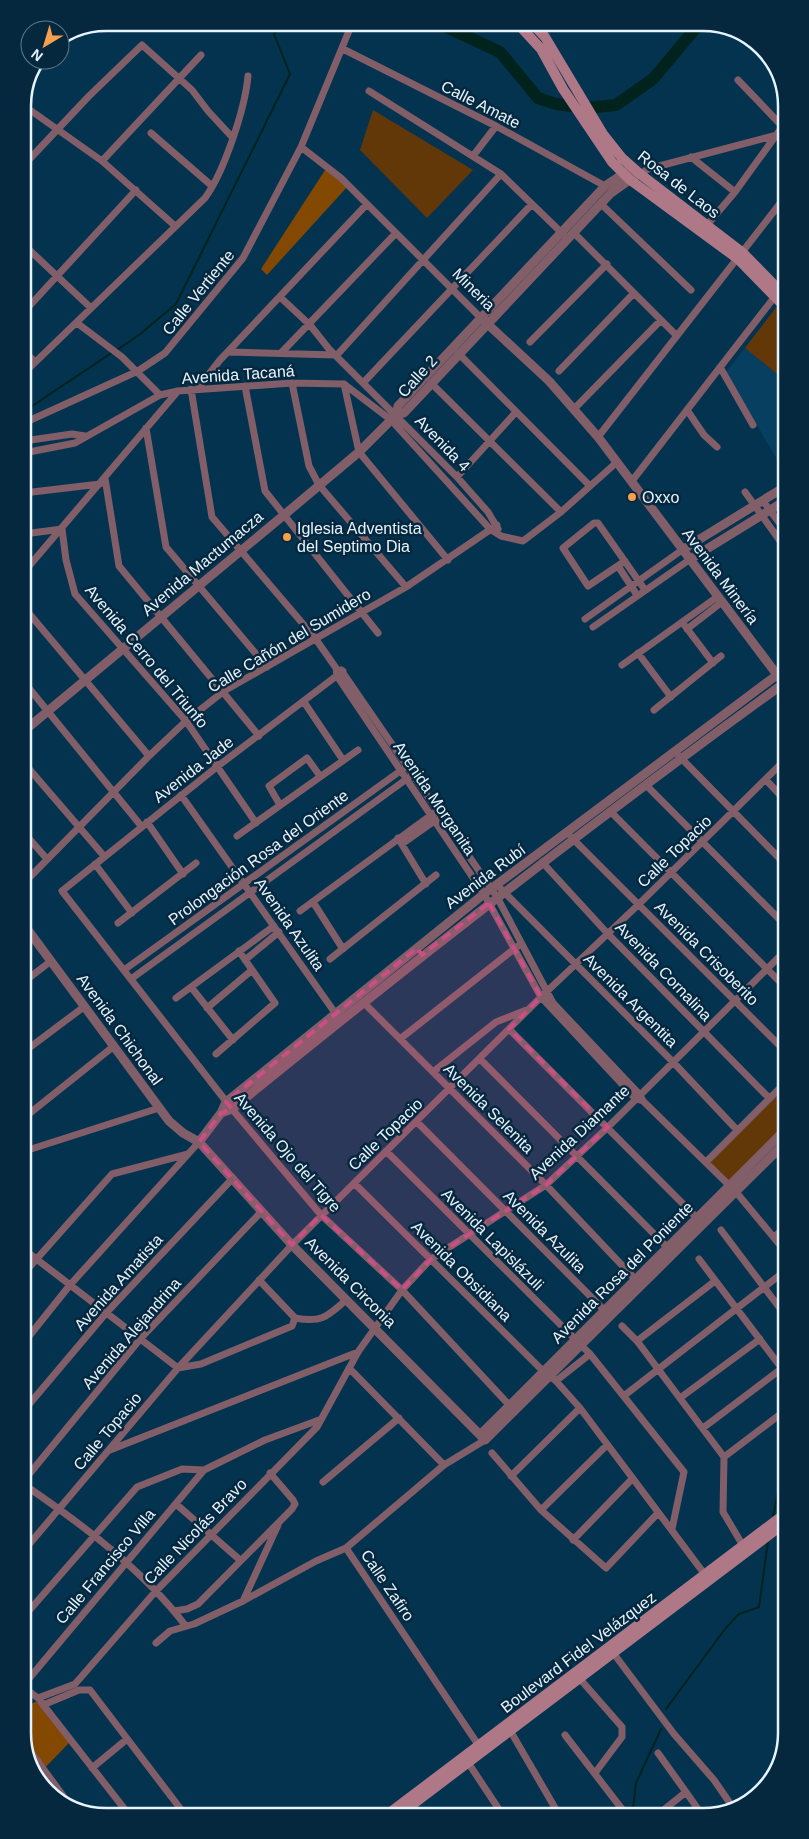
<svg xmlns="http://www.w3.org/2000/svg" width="809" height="1839" font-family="Helvetica,sans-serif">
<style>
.built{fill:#063f5f}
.green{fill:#633809}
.forest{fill:#834903}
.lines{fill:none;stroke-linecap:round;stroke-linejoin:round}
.stream{stroke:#00231e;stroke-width:2}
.river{stroke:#00231e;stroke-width:12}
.minor{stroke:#825e68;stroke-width:7}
.tertiary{stroke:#825e68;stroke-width:9}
.secondary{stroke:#af7887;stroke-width:10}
.marked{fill:#cb4f84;fill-opacity:0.2;stroke:#cb4f84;stroke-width:4;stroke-dasharray:10 6;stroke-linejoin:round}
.poi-dot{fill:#f8a04b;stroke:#06283e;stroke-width:2}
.labels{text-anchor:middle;stroke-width:5;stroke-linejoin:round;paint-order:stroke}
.street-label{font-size:16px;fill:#e6f4ff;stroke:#06283e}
.poi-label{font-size:16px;fill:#e6f4ff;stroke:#06283e;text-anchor:start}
.rim{fill:none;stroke:#e6f4ff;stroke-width:2.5}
</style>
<rect width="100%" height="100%" fill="#03334f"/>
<!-- built -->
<path class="built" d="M 745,348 L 783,379 L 783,470 L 726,372 Z"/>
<!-- green -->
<path class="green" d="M 373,110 L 473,170 L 427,218 L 360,150 Z
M 778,305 L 783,310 L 783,379 L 745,348 Z
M 785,1088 L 785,1126 L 729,1181 L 709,1162 Z"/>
<!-- forest -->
<path class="forest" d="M 327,167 L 348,186 L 267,275 L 261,269 Z
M 37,1701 L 69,1743 L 38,1775 L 27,1760 L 27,1706 Z"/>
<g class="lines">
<!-- stream -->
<path class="stream" d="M 117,350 L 139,335 L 176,304 L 290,74 L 274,34 L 278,27
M 23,412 L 113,352
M 773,1517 L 780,1482 L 786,1477
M 666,1709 L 725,1629 L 739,1614 L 759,1607 L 768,1541
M 633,1809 L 636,1783 L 661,1729"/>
<!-- river -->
<path class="river" d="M 442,25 L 500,52 L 538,98 L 556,104 L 587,108 L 616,105 L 653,79 L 700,23"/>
<!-- minor -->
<path class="minor" d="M 343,49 L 496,126 L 605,186
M 738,80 L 782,126
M 369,91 L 501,174 L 565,236
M 23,105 L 102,161 L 174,225
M 151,133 L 212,186
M 301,147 L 341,178 L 480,317
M 473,156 L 496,126
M 691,157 L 735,192
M 102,161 L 201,55
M 23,166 L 89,96 L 142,45 L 192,90 L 208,111 L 232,137
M 640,174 L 648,169 L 777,135
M 601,204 L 691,290
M 707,225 L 735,192 L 782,127
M 574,233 L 677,336
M 23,244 L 91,308
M 280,297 L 310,325 L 329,349 L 457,477 L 488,512 L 498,529
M 23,313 L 136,190
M 77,323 L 122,357 L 160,395
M 530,342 L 607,264
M 23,350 L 35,362
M 228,352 L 336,355
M 281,353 L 396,233
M 458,353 L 590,486
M 337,355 L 501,174
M 720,367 L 753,425
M 559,371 L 634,293
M 23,374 L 205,198 C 224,172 245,109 248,76
M 292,383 L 309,466 L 319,485 L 406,587
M 363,383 L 532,204
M 431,383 L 561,512
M 344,384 L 391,420 L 490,529 L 501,536 L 523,541 L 561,512 L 617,462
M 344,384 L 359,452 L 448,560
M 245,386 L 265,491 L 378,633
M 198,388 L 220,360 L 367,204
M 191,389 L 212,517 L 315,638 L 336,668 L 337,676 L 484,894 L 541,997 L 636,1099 L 643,1101
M 574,409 L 661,320
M 687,410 L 704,435 L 717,447
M 24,423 L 138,371 L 165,353 L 243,258 L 301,147 L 351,26
M 146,428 L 166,547 L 267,667
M 598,437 L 782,201
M 24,441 L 72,434 L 85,436
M 24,453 L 75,443 L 160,395 L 178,391 L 292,383 L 344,384
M 457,477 L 516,412
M 105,478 L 119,566 L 259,736
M 632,481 L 783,286
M 745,492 L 783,545
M 24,493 L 100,484
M 763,501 L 783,528
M 24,534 L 62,529 L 66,560 L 75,594 L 186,721 L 256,823
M 625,561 L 588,586 L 563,548 L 594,523 L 598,523 L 645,590
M 618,566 L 637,595
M 24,572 L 178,391
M 24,595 L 27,611 L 149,756
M 585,619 L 682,550
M 682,622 L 713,663
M 593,627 L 689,560
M 687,629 L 722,602
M 638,653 L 671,697
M 622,665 L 717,597
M 341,670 L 497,897 L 553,1003 L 640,1095 L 643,1101 L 736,1192 L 785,1251
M 343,671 L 218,766 L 62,891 L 232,1109 L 321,1215 L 402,1290 L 512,1408
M 24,682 L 142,827
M 304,702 L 343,760
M 654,710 L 721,656
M 679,756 L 784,863
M 24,763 L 104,856
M 766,780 L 784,799
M 646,785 L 784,924
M 181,795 L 338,1017
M 280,805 L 269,786 L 307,758 L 320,776
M 611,812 L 784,986
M 147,822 L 183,874
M 25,834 L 47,859
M 237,836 L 358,750
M 571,837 L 785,1051
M 398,838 L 426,884
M 402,844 L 436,820
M 542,862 L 608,934 L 769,1098
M 95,864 L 132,913
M 25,882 L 149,756 L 186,721 L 224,691 L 406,587 L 497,525
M 497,885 L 673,1062 L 737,1130
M 313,902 L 343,949
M 300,911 L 438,810
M 118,923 L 196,863
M 330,959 L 436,875
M 245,960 L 279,932
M 124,970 L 403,769
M 131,979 L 408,778
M 25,981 L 51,961
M 191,987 L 233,1040
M 176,998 L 274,926
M 363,1002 L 546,1185 L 635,1279
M 207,1008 L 252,970
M 509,1029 L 697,1218
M 400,1039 L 518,946
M 25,1051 L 85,1006
M 216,1054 L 275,1003 L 239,951
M 480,1059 L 667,1247
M 433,1072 L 496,1022 L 529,1009
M 25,1117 L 114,1046
M 417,1122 L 607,1313
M 25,1151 L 159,1108
M 386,1151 L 590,1354 L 684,1472 L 672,1529
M 706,1162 L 785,1083
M 354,1183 L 543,1371 L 556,1381 L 580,1408 L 706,1576
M 721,1230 L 785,1315
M 774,1237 L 785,1228
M 26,1251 L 178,1368 L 201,1364 L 292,1326 L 295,1318
M 699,1259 L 786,1374
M 26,1271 L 112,1174 L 188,1154
M 259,1280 L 295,1318
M 295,1318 C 321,1323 327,1317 346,1300
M 622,1326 L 637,1341 L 724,1457
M 26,1340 L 70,1285 L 199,1142
M 637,1341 L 715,1281
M 349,1368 L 444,1465
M 556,1381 L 590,1354
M 625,1395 L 785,1271
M 680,1398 L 760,1339
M 26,1408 L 107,1312 L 233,1178
M 703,1428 L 781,1369
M 110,1450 L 358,1352
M 492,1453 L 541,1510 L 606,1568 L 658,1513
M 724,1457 L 723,1512 L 745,1549
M 724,1457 L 786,1410
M 511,1476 L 580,1408
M 26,1478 L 141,1338 L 262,1211
M 323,1482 L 399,1418
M 26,1486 C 83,1525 143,1570 185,1625
M 176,1504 L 240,1560
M 541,1510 L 607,1445
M 573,1540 L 632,1479
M 26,1548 L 178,1368 L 292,1245 L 541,997 L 638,905 L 784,761
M 346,1548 L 479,1746
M 243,1601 L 278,1525
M 174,1611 L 187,1609 L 198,1604 L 292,1509 L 295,1504 L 293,1500 L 270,1473
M 27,1613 L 137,1487 L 182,1469 L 204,1470 L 265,1440 L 319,1420
M 156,1643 L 170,1631 L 194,1624 L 243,1601 L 316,1561 L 346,1548 L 444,1465 L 485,1440
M 614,1654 L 674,1734 L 714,1780 L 734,1809
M 580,1679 L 622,1727 L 622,1737 L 595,1773
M 27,1681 L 204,1470
M 27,1690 L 38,1698 L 75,1684 L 155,1592 L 317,1427 L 358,1352 L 402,1290 L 431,1259 L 546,1185 L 608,1127 L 784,952
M 41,1702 L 130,1816
M 43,1705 L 79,1690 L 90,1690 L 186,1816
M 511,1732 L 558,1813
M 565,1735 L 625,1813
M 27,1747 L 70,1805
M 658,1753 L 686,1792
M 469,1764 L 502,1814
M 31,1766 L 38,1761
M 92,1768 L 127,1739
M 661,1812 L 686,1792 L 700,1812"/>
<!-- tertiary -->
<path class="tertiary" d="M 480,317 L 549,381 L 598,437 L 781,680
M 396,415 L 398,406 L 605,186 L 629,170
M 682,550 L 783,488
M 689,560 L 783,502
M 24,731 L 284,515 L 359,452 L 396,415 L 404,413 L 611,193 L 635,176
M 25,926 L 169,1121 L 183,1133 L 199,1142 L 292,1245 L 485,1440 L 785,1143
M 221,1113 L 232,1109 C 412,962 595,820 783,684
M 199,1142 L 221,1113 L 226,1102 L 484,894 L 777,675
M 480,1435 L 785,1130"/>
<!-- secondary -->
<path class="secondary" d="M 533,24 L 545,37 L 603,134 L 622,158 L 640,174 L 743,253 L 783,294
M 519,25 L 541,49 L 563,89 L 612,162 L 629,179 L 738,259 L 783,305
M 388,1814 L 786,1513
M 400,1814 L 786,1522"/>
</g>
<!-- marked area -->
<path class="marked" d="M 489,903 L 541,997 L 509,1029 L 608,1127 L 546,1185 L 431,1259 L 402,1290 L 321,1215 L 292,1245 L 199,1142 L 221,1113 L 232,1109 L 226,1102 L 417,948 L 422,955 Z"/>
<!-- markers -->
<g class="poi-dot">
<circle cx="632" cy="497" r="5"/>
<circle cx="287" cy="537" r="5"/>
</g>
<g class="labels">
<!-- street labels -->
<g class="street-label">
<text transform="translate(481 104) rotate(27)" y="6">Calle Amate</text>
<text transform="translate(679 184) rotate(38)" y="6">Rosa de Laos</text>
<text transform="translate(474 289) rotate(45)" y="6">Mineria</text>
<text transform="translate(198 292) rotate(-51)" y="6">Calle Vertiente</text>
<text transform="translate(238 374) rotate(-4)" y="6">Avenida Tacaná</text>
<text transform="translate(417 376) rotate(-48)" y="6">Calle 2</text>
<text transform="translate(443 443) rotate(46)" y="6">Avenida 4</text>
<text transform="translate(202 563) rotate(-40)" y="6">Avenida Mactumacza</text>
<text transform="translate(721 576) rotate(53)" y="6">Avenida Minería</text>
<text transform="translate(289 640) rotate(-31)" y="6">Calle Cañón del Sumidero</text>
<text transform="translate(147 656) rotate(50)" y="6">Avenida Cerro del Triunfo</text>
<text transform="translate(193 769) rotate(-38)" y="6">Avenida Jade</text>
<text transform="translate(435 798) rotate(56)" y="6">Avenida Morganita</text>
<text transform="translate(674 851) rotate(-44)" y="6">Calle Topacio</text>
<text transform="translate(258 857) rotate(-36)" y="6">Prolongación Rosa del Oriente</text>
<text transform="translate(485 876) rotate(-37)" y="6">Avenida Rubí</text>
<text transform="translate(290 924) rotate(55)" y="6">Avenida Azulita</text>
<text transform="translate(707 953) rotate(45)" y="6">Avenida Crisoberito</text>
<text transform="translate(664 971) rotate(46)" y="6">Avenida Cornalina</text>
<text transform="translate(631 1000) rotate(45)" y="6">Avenida Argentita</text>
<text transform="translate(120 1029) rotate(54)" y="6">Avenida Chichonal</text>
<text transform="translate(489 1108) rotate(45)" y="6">Avenida Selenita</text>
<text transform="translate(579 1132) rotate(-43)" y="6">Avenida Diamante</text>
<text transform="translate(385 1134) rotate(-44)" y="6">Calle Topacio</text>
<text transform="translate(288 1152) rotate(49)" y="6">Avenida Ojo del Tigre</text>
<text transform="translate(545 1231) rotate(45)" y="6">Avenida Azulita</text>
<text transform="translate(493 1239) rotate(45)" y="6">Avenida Lapislázuli</text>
<text transform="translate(462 1271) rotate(45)" y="6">Avenida Obsidiana</text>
<text transform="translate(622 1272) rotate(-45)" y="6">Avenida Rosa del Poniente</text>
<text transform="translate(118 1282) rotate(-48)" y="6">Avenida Amatista</text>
<text transform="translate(351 1282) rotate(45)" y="6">Avenida Circonia</text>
<text transform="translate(131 1333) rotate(-49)" y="6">Avenida Alejandrina</text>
<text transform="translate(107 1431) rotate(-50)" y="6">Calle Topacio</text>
<text transform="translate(195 1531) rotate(-46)" y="6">Calle Nicolás Bravo</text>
<text transform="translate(105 1566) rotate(-50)" y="6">Calle Francisco Villa</text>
<text transform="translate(388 1585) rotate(56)" y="6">Calle Zafiro</text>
<text transform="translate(578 1652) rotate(-37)" y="6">Boulevard Fidel Velázquez</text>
</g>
<!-- poi labels -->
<g class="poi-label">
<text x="642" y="503">Oxxo</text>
<text x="297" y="534">Iglesia Adventista<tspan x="297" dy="18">del Septimo Dia</tspan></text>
</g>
</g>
<!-- crop -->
<path d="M0 0H809V1839H0ZM106 31H703A75 75 0 0 1 778 106V1733A75 75 0 0 1 703 1808H106A75 75 0 0 1 31 1733V106A75 75 0 0 1 106 31Z" fill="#06283e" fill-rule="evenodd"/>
<path class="rim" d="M106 31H703A75 75 0 0 1 778 106V1733A75 75 0 0 1 703 1808H106A75 75 0 0 1 31 1733V106A75 75 0 0 1 106 31Z"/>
<!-- north arrow -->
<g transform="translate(45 45) rotate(218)"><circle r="24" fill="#06283e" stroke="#607a8b"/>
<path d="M0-4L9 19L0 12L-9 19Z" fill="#f8a04b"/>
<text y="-8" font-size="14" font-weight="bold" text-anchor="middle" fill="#e6f4ff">N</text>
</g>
</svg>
